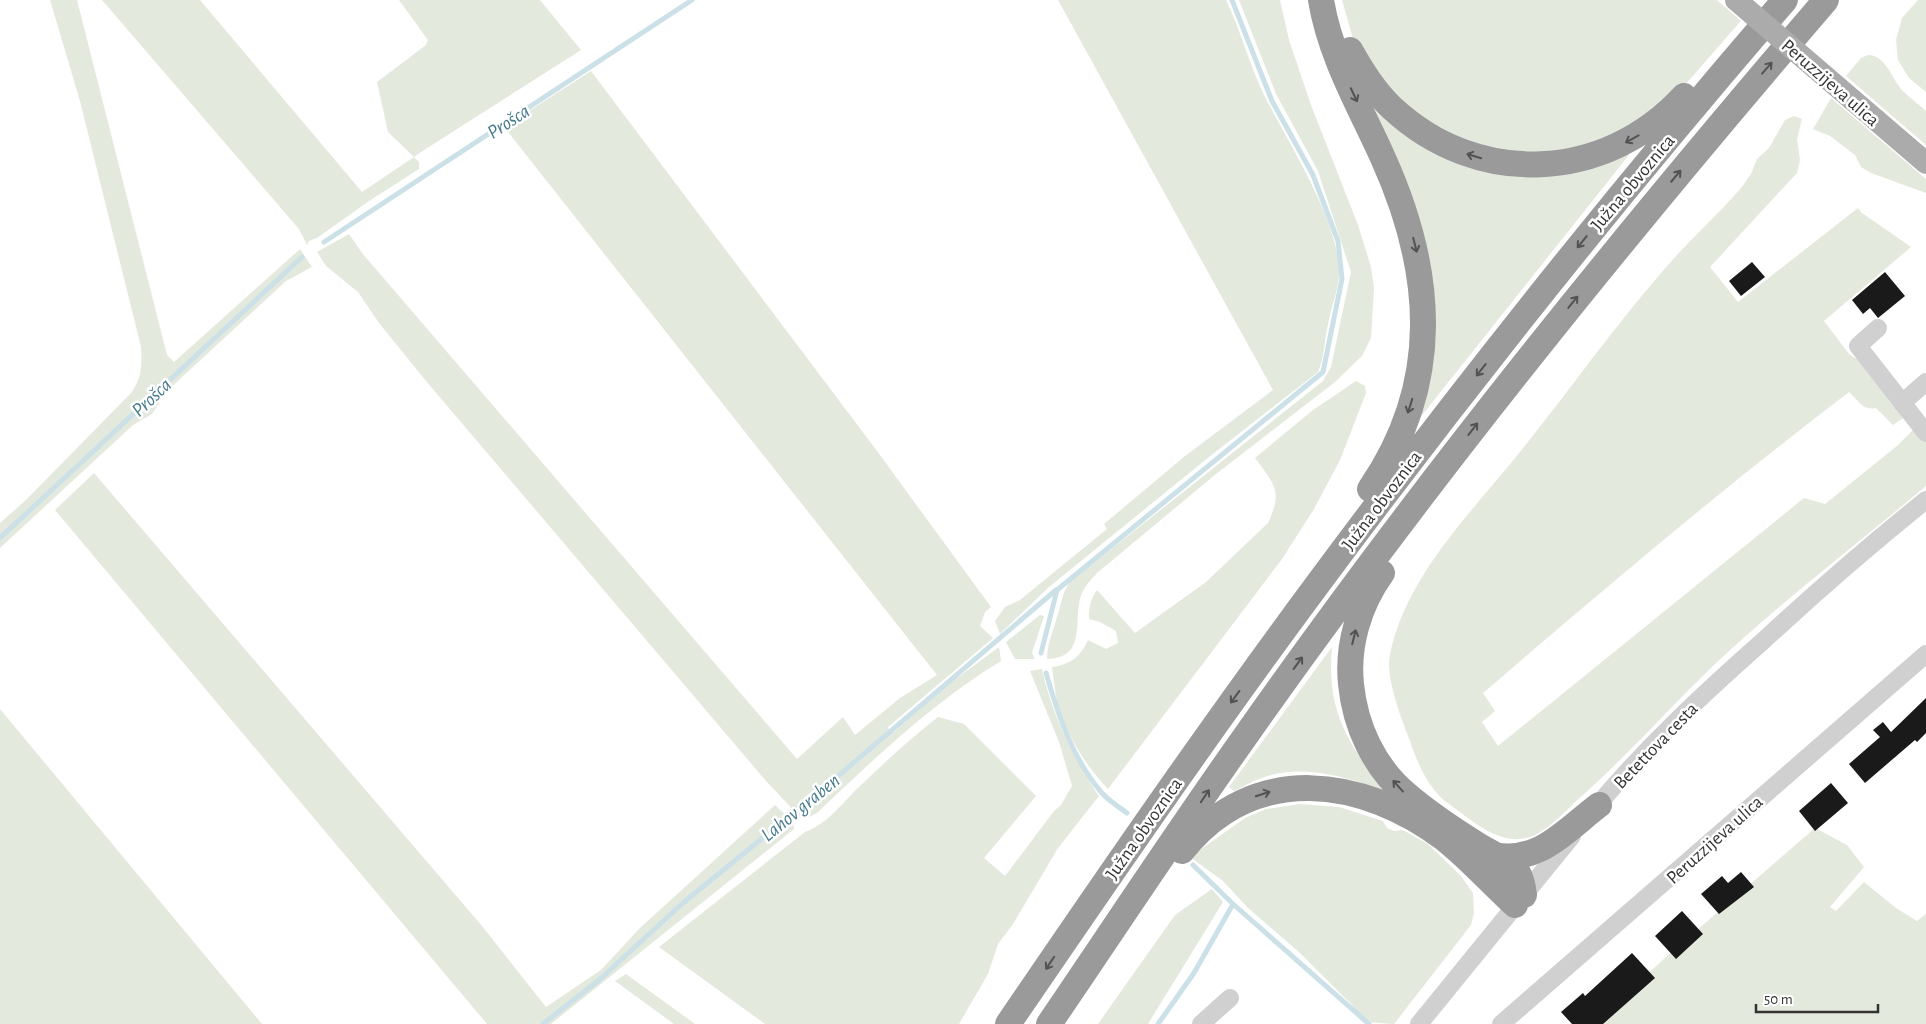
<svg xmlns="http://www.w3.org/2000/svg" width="1926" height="1024" font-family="'Alegreya Sans',sans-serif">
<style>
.green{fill:#e4e9dd}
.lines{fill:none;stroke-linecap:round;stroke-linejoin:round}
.stream{stroke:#cbe0e7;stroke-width:5}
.building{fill:#1a1a1a}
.minor{stroke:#d0d0d0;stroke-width:18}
.major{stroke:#ababab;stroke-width:22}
.highway{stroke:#9a9a9a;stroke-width:26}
.major-bridge{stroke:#ababab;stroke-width:22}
.oneway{stroke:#525252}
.labels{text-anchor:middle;stroke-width:5;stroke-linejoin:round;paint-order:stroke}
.street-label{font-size:19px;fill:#333;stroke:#fff}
.water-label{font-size:20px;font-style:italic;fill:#467a8f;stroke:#fff}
</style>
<rect width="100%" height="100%" fill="#fff"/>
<!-- green -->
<path class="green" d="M 50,0 L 77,0 L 167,355 L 174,362 L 300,249 L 312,267 L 286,281 L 167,391 L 152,414 L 133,425 L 0,548 L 0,523 L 27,499 L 131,393 C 142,378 142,365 141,347 L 80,101 Z
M 102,0 L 200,0 L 362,192 L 414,157 L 388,132 L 377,82 L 426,45 L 428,40 L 399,0 L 540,0 L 581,50 L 421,152 L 414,157 L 419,162 L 419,169 L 369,201 L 317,238 L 309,241 L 307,245 L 299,229 Z
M 1058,0 L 1226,0 C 1241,31 1249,64 1264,95 C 1287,141 1342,225 1339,276 C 1338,291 1331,308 1328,324 C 1324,340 1325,356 1318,372 L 1209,457 L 1049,587 L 1000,634 L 995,621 L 1005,607 L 1020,600 L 1107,529 L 1104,524 L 1185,456 L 1273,390 Z
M 1239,0 L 1280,0 L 1289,40 L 1311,105 L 1358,225 L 1371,267 L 1374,288 L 1371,338 L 1362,356 L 1335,382 L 1216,474 L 1097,573 C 1089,582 1083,588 1080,599 C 1074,623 1086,658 1047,659 C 1047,644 1053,632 1057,617 C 1062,604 1061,593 1071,581 L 1323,381 L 1331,367 L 1351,272 L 1318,171 L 1276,94 Z
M 1342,0 L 1717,0 L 1741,21 L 1683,87 L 1642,123 L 1557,155 L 1488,152 L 1402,107 L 1353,39 Z
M 1918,0 L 1926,0 L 1926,92 L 1909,78 L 1898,60 L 1896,40 L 1902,18 Z
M 1868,55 C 1886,55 1892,79 1902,90 C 1909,97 1918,104 1926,111 L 1926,145 L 1846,76 L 1861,58 Z
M 591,71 L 877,451 L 991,607 L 985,612 L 980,626 L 993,638 L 888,727 L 890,732 L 894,732 L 938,692 L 999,647 L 1001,661 C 932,703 875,758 817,813 L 807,818 L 800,817 L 766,781 L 426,381 L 379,323 L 358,292 L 326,266 L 317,252 L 349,234 L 362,253 L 797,759 L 843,717 L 855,735 L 900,698 L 937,675 L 504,127 Z
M 1363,93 L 1450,153 L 1628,153 L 1629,155 L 1423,414 L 1420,414 L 1429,349 Z
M 1831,98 L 1926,179 L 1926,193 L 1871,173 L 1861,167 L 1855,155 L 1830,136 L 1813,129 Z
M 1794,116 L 1802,119 L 1797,139 L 1800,160 L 1797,173 L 1710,267 L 1738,302 L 1858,208 L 1862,213 L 1911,247 L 1824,321 L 1849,354 L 1872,369 L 1906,416 L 1893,425 L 1876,408 C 1863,411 1858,400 1849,392 C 1723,488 1603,590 1483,693 L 1495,711 L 1482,722 L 1498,746 L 1804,498 L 1825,504 L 1897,446 L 1915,428 L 1926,442 L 1926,486 C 1856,545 1782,601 1715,664 C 1670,707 1629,754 1583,795 C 1567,809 1553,826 1535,835 C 1503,850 1473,821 1449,804 C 1429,791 1417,762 1410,741 C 1401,718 1385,677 1390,654 C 1406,579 1464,520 1511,463 C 1562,401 1608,334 1661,273 C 1686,243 1716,217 1741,188 L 1751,174 L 1757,159 L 1769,148 L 1785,120 Z
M 1356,381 L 1365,386 L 1366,393 L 1340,460 L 1314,509 L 1282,559 L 1108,789 C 1087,767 1067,736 1058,706 C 1055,694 1054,680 1052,667 C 1069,665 1081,657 1088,640 L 1106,649 L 1118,643 L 1116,631 L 1100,622 L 1089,619 C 1089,608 1090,599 1097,590 L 1135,633 L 1206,582 L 1268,523 C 1283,491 1275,485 1255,458 L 1313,410 Z
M 94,473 L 482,926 L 546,1007 L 601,970 L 640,928 L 775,805 L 793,822 L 794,829 L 551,1024 L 487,1024 L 55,510 Z
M 1040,615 L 1044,616 L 1032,653 L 1035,659 L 1015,659 L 1006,642 Z
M 1332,647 C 1326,711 1348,743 1385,792 C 1348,777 1302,763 1262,778 C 1252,781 1243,787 1234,791 L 1229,787 Z
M 1042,669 C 1052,715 1073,758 1099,796 L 1058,848 L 1013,924 L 998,944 L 988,974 L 959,1024 L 765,1024 L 659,947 L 805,832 C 829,823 842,803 860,786 C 885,762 911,738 938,717 L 964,724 L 1036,796 L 984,858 L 1005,876 L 1054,811 L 1061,805 L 1072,786 L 1059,742 L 1030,671 Z
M 0,709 L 262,1024 L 0,1024 Z
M 1300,804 L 1339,807 L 1383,821 L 1387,828 L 1394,831 L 1403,830 L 1428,844 L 1461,876 L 1473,893 L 1474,913 L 1471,925 L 1394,1024 L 1366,1022 L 1352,1005 L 1300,953 L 1247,907 L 1223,881 L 1190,857 L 1245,818 L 1266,809 Z
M 1815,828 L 1847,845 L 1864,867 L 1830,907 L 1836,911 L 1864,882 L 1896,908 L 1917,921 L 1926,914 L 1926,1024 L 1593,1024 L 1666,957 Z
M 1212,889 L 1223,902 L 1148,1024 L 1098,1024 L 1175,915 Z
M 626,974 L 695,1024 L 674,1024 L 615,981 Z"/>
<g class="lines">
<!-- stream -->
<path class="stream" d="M 324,242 L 692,0
M 0,538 L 302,257
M 1041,653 L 1057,590 L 1323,372 L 1342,279 L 1338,241 L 1313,175 L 1272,101 L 1232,0
M 1046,673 C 1058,715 1073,760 1102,793 C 1109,801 1119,807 1127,813
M 1193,865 L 1233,904 L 1369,1024
M 543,1024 L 599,980 L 683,903 L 831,782 L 1056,590
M 1158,1024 L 1194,973 L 1233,904"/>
</g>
<!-- building -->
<path class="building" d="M 1752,262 L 1765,277 L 1741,296 L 1729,281 Z
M 1885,272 L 1905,296 L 1878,318 L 1870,308 L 1863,314 L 1852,300 Z
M 1926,698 L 1926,733 L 1917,742 L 1915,740 L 1865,783 L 1849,764 L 1880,737 L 1873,730 L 1883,722 L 1891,732 Z
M 1831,783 L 1848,803 L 1815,831 L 1799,811 Z
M 1741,872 L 1754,887 L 1719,914 L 1701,894 L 1722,876 L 1728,883 Z
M 1682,911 L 1703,934 L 1676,959 L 1655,936 Z
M 1632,953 L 1655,978 L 1603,1024 L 1572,1024 L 1561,1012 L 1583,993 L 1585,996 Z"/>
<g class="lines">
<!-- minor -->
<path class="minor" d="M 1878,328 L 1858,346 L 1926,433
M 1902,403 L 1926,382
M 1592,812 C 1643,750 1703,694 1763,641 C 1816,592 1870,545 1926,500
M 1201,1024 L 1230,998
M 1419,1024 L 1572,836
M 1501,1024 L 1926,654"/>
<!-- major -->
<path class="major" d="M 1876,120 L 1926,163"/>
<!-- highway -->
<path class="highway" d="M 1321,0 C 1330,56 1360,107 1383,158 C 1434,271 1443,383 1370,489
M 1350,50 C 1362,71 1374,91 1392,108 C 1478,188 1605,182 1684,96
M 1382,573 C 1359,605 1347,645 1351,684 C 1355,726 1374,767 1406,794 C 1429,814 1455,831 1481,847 C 1493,854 1509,861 1518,873 C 1522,880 1523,887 1524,895
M 1182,851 C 1254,761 1363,777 1446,840 C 1471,860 1492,884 1515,905
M 1494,855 C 1539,864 1566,830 1599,805
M 1008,1024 C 1109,876 1210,729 1317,585 C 1466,384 1622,189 1785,0
M 1049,1024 C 1113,930 1176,834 1242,741 C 1423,483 1621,239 1826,0"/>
<!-- major-bridge -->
<path class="major-bridge" d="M 1736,0 L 1876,120"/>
</g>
<!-- one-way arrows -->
<defs><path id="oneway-shaft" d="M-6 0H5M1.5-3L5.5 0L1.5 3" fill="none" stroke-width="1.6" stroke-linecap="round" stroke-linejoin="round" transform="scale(1.25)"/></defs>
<g class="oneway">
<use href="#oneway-shaft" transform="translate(1767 68) rotate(-49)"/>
<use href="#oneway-shaft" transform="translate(1354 95) rotate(65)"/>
<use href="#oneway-shaft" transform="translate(1632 139) rotate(151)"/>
<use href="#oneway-shaft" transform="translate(1474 156) rotate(-163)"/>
<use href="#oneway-shaft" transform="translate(1676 176) rotate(-50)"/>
<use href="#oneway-shaft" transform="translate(1582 242) rotate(129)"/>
<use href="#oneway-shaft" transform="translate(1415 245) rotate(76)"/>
<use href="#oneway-shaft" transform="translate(1573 302) rotate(-51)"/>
<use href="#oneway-shaft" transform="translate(1481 370) rotate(128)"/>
<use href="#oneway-shaft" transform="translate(1410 406) rotate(108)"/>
<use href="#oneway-shaft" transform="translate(1473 429) rotate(-52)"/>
<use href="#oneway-shaft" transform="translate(1354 637) rotate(-76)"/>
<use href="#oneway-shaft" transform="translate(1298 663) rotate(-54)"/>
<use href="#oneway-shaft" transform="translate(1235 697) rotate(126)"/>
<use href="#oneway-shaft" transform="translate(1398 786) rotate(-132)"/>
<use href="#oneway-shaft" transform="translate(1263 794) rotate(-18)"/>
<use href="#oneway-shaft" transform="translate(1205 796) rotate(-56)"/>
<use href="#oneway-shaft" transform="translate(1050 963) rotate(124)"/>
</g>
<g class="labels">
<!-- street labels -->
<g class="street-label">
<text transform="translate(1831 82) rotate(41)" y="7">Peruzzijeva ulica</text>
<text transform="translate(1632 182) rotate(-50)" y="7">Južna obvoznica</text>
<text transform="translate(1381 500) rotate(-53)" y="7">Južna obvoznica</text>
<text transform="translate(1655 745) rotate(-46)" y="7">Betettova cesta</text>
<text transform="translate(1143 828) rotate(-55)" y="7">Južna obvoznica</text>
<text transform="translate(1714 839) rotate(-42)" y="7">Peruzzijeva ulica</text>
</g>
<!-- water labels -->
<g class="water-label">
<text transform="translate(508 121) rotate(-33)" y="7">Prošca</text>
<text transform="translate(151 397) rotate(-43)" y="7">Prošca</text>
<text transform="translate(800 807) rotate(-39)" y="7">Lahov graben</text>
</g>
</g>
<!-- scale -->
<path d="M1756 1004v8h122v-8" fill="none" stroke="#333333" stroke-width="2.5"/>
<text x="1764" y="1004" font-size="15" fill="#333333" stroke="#ffffff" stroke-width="4" paint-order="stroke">50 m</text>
</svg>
